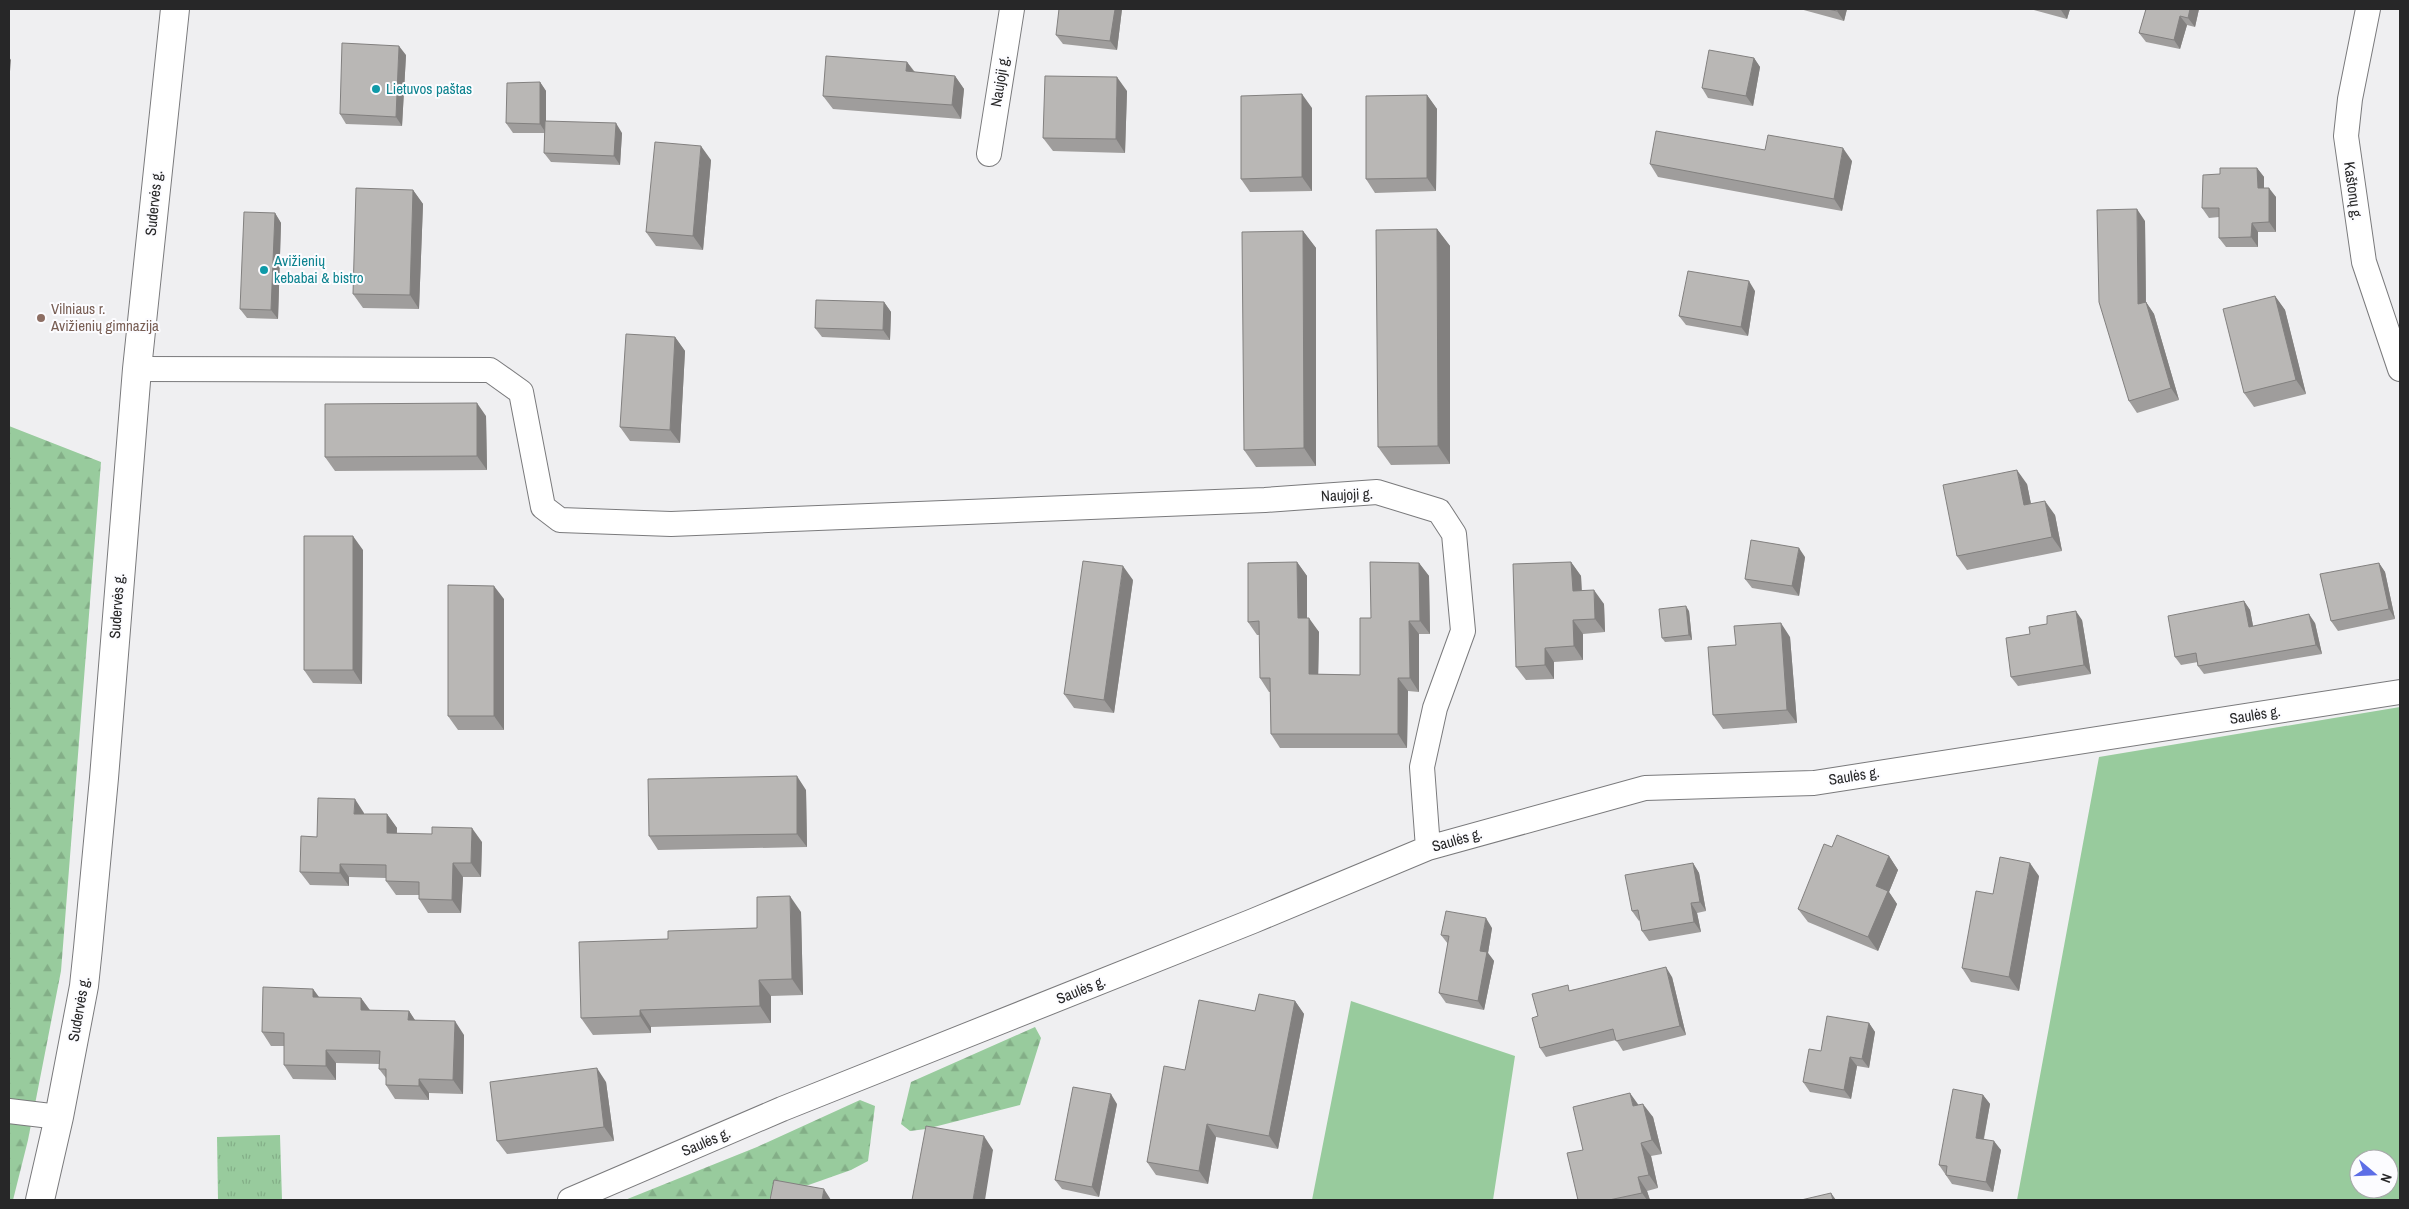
<svg xmlns="http://www.w3.org/2000/svg" width="2409" height="1209" font-family="'Archivo Narrow',sans-serif">
<style>
.grass{fill:#98cb9d;fill-rule:evenodd}
.forest{fill:url(#forest-firs)}
.park{fill:url(#park-tufts)}
.lines{fill:none;stroke-linecap:round;stroke-linejoin:round}
.street-casing{stroke:#7a7a7c;stroke-width:26}
.primary-casing{stroke:#7a7a7c;stroke-width:30}
.street{stroke:#fff;stroke-width:24}
.primary{stroke:#fff;stroke-width:28}
.wall{fill:#9f9d9c}
.shaded-wall{fill:#82807f}
.building{fill:#b9b7b5;stroke:#82807f}
.culture-dot{fill:#0f9aa8;stroke:#fcfcff;stroke-width:2}
.education-dot{fill:#8d6e63;stroke:#fcfcff;stroke-width:2}
.labels{text-anchor:middle;stroke-width:4;stroke-linejoin:round;paint-order:stroke}
.street-label{font-size:15px;fill:#272728;stroke:#fcfcff}
.culture-label{font-size:15px;fill:#0d838f;stroke:#fcfcff;text-anchor:start}
.education-label{font-size:15px;fill:#785e54;stroke:#fcfcff;text-anchor:start}
</style>
<defs>
<pattern id="forest-firs" width="22" height="20" patternUnits="userSpaceOnUse" patternTransform="scale(1.25)"><rect width="22" height="20" fill="#98cb9d"/><path d="M5 1l3.5 6h-7zM16 11l3.5 6h-7z" fill="#83ae87"/></pattern>
<pattern id="park-tufts" width="24" height="20" patternUnits="userSpaceOnUse" patternTransform="scale(1.25)"><rect width="24" height="20" fill="#98cb9d"/><path d="M3 7l-1-3M5 7V3M7 7l1-3M15 17l-1-3M17 17v-4M19 17l1-3" fill="none" stroke="#83ae87"/></pattern>
</defs>
<rect width="100%" height="100%" fill="#efeff1"/>
<!-- grass -->
<path class="grass" d="M 2400,707 L 2400,1200 L 2017,1200 L 2099,757 ZM 2359,1159 L 2389,1159 L 2389,1189 L 2359,1189 Z
M 1351,1001 L 1515,1056 L 1493,1200 L 1312,1200 Z"/>
<!-- forest -->
<path class="forest" d="M 9,426 L 101,462 L 61,971 L 28,1140 L 13,1200 L 9,1200 Z
M 1035,1027 L 1041,1038 L 1020,1105 L 926,1129 L 910,1131 L 901,1124 L 911,1082 Z
M 860,1100 L 875,1106 L 868,1161 L 851,1170 L 766,1200 L 625,1200 L 757,1147 Z"/>
<!-- park -->
<path class="park" d="M 280,1135 L 282,1200 L 218,1200 L 217,1137 Z"/>
<g class="lines">
<defs>
<path id="street" d="M 2368,9 L 2350,99 L 2346,136 L 2364,262 L 2400,369
M 989,154 L 1012,9
M 137,369 L 490,370 L 521,392 L 543,507 L 560,520 L 671,524 L 1265,500 L 1377,492 L 1439,511 L 1454,534 L 1463,631 L 1435,708 L 1422,767 L 1428,848
M 9,1111 L 59,1117
M 570,1200 L 782,1109 L 1253,921 L 1428,848 L 1645,788 L 1814,783 L 2400,692"/>
<path id="primary" d="M 40,1200 L 59,1117 L 84,986 L 88,948 L 104,778 L 137,369 L 175,9"/>
</defs>
<!-- street casing -->
<use href="#street" class="street-casing"/>
<!-- primary casing -->
<use href="#primary" class="primary-casing"/>
<!-- street -->
<use href="#street" class="street"/>
<!-- primary -->
<use href="#primary" class="primary"/>
</g>
<!-- wall -->
<path class="wall" d="M 1122,9 L 1117,50 L 1063,44 L 1056,35 Z
M 1800,9 L 1847,9 L 1844,21 Z
M 2030,9 L 2070,9 L 2067,19 Z
M 2146,9 L 2199,9 L 2195,27 L 2187,25 L 2180,49 L 2146,42 L 2139,33 Z
M 406,55 L 402,126 L 346,124 L 340,114 Z
M 1754,58 L 1760,67 L 1753,106 L 1708,98 L 1702,88 Z
M 907,62 L 915,72 L 955,76 L 964,89 L 961,119 L 833,109 L 823,96 Z
M 540,82 L 546,91 L 546,121 L 622,133 L 620,165 L 551,162 L 544,153 L 545,133 L 513,133 L 506,123 Z
M 1127,91 L 1125,153 L 1053,151 L 1043,138 Z
M 1427,95 L 1437,109 L 1436,191 L 1375,193 L 1366,179 Z
M 1312,108 L 1312,191 L 1250,192 L 1241,179 Z
M 1765,150 L 1852,161 L 1842,211 L 1658,177 L 1650,164 Z
M 711,160 L 703,250 L 656,246 L 646,232 Z
M 2257,168 L 2264,177 L 2264,188 L 2276,197 L 2276,232 L 2258,232 L 2258,247 L 2226,247 L 2219,238 L 2219,217 L 2209,218 L 2202,208 L 2220,174 Z
M 413,190 L 423,204 L 419,309 L 363,308 L 353,294 Z
M 275,213 L 281,223 L 278,319 L 247,318 L 240,309 Z
M 2145,221 L 2146,302 L 2154,314 L 2179,400 L 2137,413 L 2129,401 Z
M 1437,229 L 1450,246 L 1450,464 L 1391,465 L 1378,447 Z
M 1303,231 L 1316,248 L 1316,466 L 1256,467 L 1244,450 Z
M 1755,291 L 1748,336 L 1686,325 L 1679,316 Z
M 2275,296 L 2285,310 L 2306,394 L 2254,407 L 2244,393 Z
M 884,302 L 891,312 L 890,340 L 822,337 L 815,328 Z
M 675,337 L 685,351 L 680,443 L 630,441 L 620,427 Z
M 486,416 L 487,470 L 335,471 L 325,457 Z
M 2027,484 L 2031,504 L 2055,515 L 2062,551 L 1967,570 L 1957,556 Z
M 363,550 L 362,684 L 313,683 L 304,670 Z
M 1805,557 L 1799,596 L 1752,588 L 1745,579 Z
M 1297,562 L 1307,576 L 1307,618 L 1319,632 L 1318,674 L 1360,675 L 1371,618 L 1419,563 L 1429,576 L 1430,634 L 1419,634 L 1419,692 L 1408,691 L 1407,748 L 1280,748 L 1271,734 L 1270,692 L 1269,692 L 1260,678 L 1260,635 L 1257,635 L 1248,622 Z
M 1571,562 L 1581,576 L 1582,591 L 1604,604 L 1605,632 L 1583,634 L 1583,660 L 1554,662 L 1554,679 L 1526,680 L 1516,667 Z
M 2379,563 L 2385,572 L 2395,619 L 2338,631 L 2331,621 Z
M 1133,580 L 1114,713 L 1074,708 L 1064,694 Z
M 504,599 L 504,730 L 458,730 L 448,716 Z
M 2244,601 L 2250,610 L 2253,626 L 2315,623 L 2322,654 L 2204,674 L 2198,666 L 2198,662 L 2181,665 L 2175,657 Z
M 1689,611 L 1692,640 L 1665,642 L 1662,638 Z
M 2082,620 L 2091,674 L 2018,686 L 2011,677 L 2030,634 Z
M 1790,637 L 1797,723 L 1723,729 L 1713,715 L 1736,645 Z
M 806,790 L 807,847 L 658,850 L 649,836 Z
M 364,813 L 364,814 L 387,814 L 397,828 L 397,833 L 482,842 L 481,877 L 463,877 L 461,913 L 428,913 L 419,899 L 419,895 L 396,895 L 386,881 L 386,878 L 349,877 L 349,886 L 310,885 L 300,872 L 317,837 Z
M 1832,847 L 1889,856 L 1898,870 L 1889,892 L 1897,904 L 1878,951 L 1808,922 L 1798,909 Z
M 1693,863 L 1699,873 L 1706,911 L 1697,913 L 1701,932 L 1649,941 L 1642,931 L 1640,920 L 1639,921 L 1632,911 Z
M 2039,876 L 2019,991 L 1971,982 L 1962,968 L 1993,894 Z
M 801,912 L 803,995 L 771,996 L 771,1023 L 651,1027 L 651,1033 L 593,1035 L 581,1018 L 668,939 L 757,928 Z
M 1492,928 L 1488,953 L 1494,961 L 1484,1010 L 1446,1003 L 1439,993 L 1448,944 L 1441,935 Z
M 1672,977 L 1686,1035 L 1623,1051 L 1616,1040 L 1546,1057 L 1540,1048 L 1538,1016 L 1571,990 Z
M 313,989 L 319,997 L 361,998 L 370,1010 L 409,1011 L 415,1020 L 464,1035 L 463,1094 L 429,1093 L 429,1100 L 395,1099 L 386,1085 L 386,1078 L 379,1069 L 380,1064 L 336,1063 L 336,1080 L 293,1079 L 284,1065 L 284,1046 L 271,1046 L 262,1032 Z
M 1295,1001 L 1304,1014 L 1278,1149 L 1216,1137 L 1208,1184 L 1156,1175 L 1147,1162 L 1185,1070 L 1255,1011 Z
M 1869,1023 L 1875,1032 L 1869,1068 L 1857,1066 L 1851,1099 L 1810,1092 L 1803,1082 L 1821,1051 Z
M 606,1082 L 614,1141 L 507,1154 L 497,1141 Z
M 1983,1095 L 1990,1104 L 1984,1139 L 2001,1150 L 1993,1192 L 1952,1184 L 1939,1165 Z
M 1117,1104 L 1099,1197 L 1062,1189 L 1055,1180 Z
M 1638,1105 L 1653,1117 L 1662,1154 L 1651,1156 L 1658,1188 L 1647,1191 L 1650,1200 L 1578,1200 L 1583,1150 Z"/>
<!-- shaded-wall -->
<path class="shaded-wall" d="M 1115,9 L 1122,9 L 1117,50 L 1110,41 Z
M 1838,9 L 1847,9 L 1844,21 L 1837,11 Z
M 2061,9 L 2070,9 L 2067,19 L 2061,10 Z
M 2190,9 L 2199,9 L 2195,27 L 2188,18 Z
M 2180,16 L 2187,25 L 2180,49 L 2174,40 Z
M 399,46 L 406,55 L 402,126 L 396,117 Z
M 9,57 L 11,60 L 9,83 Z
M 1754,58 L 1760,67 L 1753,106 L 1746,96 Z
M 907,62 L 917,76 L 906,71 Z
M 955,76 L 964,89 L 961,119 L 952,105 Z
M 1117,77 L 1127,91 L 1125,153 L 1116,139 Z
M 540,82 L 546,91 L 546,133 L 540,124 Z
M 1302,94 L 1312,108 L 1312,191 L 1302,177 Z
M 1427,95 L 1437,109 L 1436,191 L 1427,178 Z
M 616,123 L 622,133 L 620,165 L 614,156 Z
M 701,146 L 711,160 L 703,250 L 693,236 Z
M 1843,148 L 1852,161 L 1842,211 L 1834,199 Z
M 2257,168 L 2264,177 L 2264,197 L 2258,188 Z
M 2269,188 L 2276,197 L 2276,232 L 2269,222 Z
M 413,190 L 423,204 L 419,309 L 410,295 Z
M 2137,209 L 2145,221 L 2146,316 L 2138,304 Z
M 275,213 L 281,223 L 278,319 L 271,310 Z
M 2252,223 L 2258,232 L 2258,247 L 2251,237 Z
M 1437,229 L 1450,246 L 1450,464 L 1438,446 Z
M 1303,231 L 1316,248 L 1316,466 L 1304,448 Z
M 1749,281 L 1755,291 L 1748,336 L 1741,327 Z
M 2275,296 L 2285,310 L 2306,394 L 2296,380 Z
M 884,302 L 891,312 L 890,340 L 883,330 Z
M 2146,302 L 2154,314 L 2179,400 L 2171,388 Z
M 675,337 L 685,351 L 680,443 L 670,430 Z
M 477,403 L 486,416 L 487,470 L 477,456 Z
M 2017,470 L 2027,484 L 2034,519 L 2024,505 Z
M 2045,501 L 2055,515 L 2062,551 L 2052,537 Z
M 353,536 L 363,550 L 362,684 L 353,670 Z
M 1799,548 L 1805,557 L 1799,596 L 1792,586 Z
M 1297,562 L 1307,576 L 1307,632 L 1298,618 Z
M 1571,562 L 1581,576 L 1582,605 L 1573,591 Z
M 1419,563 L 1429,576 L 1430,634 L 1420,621 Z
M 2379,563 L 2385,572 L 2395,619 L 2389,609 Z
M 1123,566 L 1133,580 L 1114,713 L 1104,700 Z
M 494,586 L 504,599 L 504,730 L 494,716 Z
M 1594,590 L 1604,604 L 1605,632 L 1595,619 Z
M 2244,601 L 2250,610 L 2255,636 L 2249,627 Z
M 1686,606 L 1689,611 L 1692,640 L 1689,635 Z
M 2076,611 L 2082,620 L 2091,674 L 2084,665 Z
M 2309,614 L 2315,623 L 2322,654 L 2316,645 Z
M 1309,618 L 1319,632 L 1318,688 L 1309,674 Z
M 1573,620 L 1583,634 L 1583,660 L 1574,646 Z
M 1409,621 L 1419,634 L 1419,692 L 1410,678 Z
M 1781,623 L 1790,637 L 1797,723 L 1787,710 Z
M 1545,648 L 1554,662 L 1554,679 L 1545,665 Z
M 1398,678 L 1408,691 L 1407,748 L 1398,734 Z
M 797,776 L 806,790 L 807,847 L 797,834 Z
M 355,799 L 364,813 L 364,827 L 354,814 Z
M 387,814 L 397,828 L 396,846 L 387,833 Z
M 472,828 L 482,842 L 481,877 L 471,863 Z
M 1889,856 L 1898,870 L 1889,892 L 1897,904 L 1878,951 L 1868,937 L 1876,886 Z
M 453,863 L 463,877 L 461,913 L 452,900 Z
M 1693,863 L 1699,873 L 1706,911 L 1700,902 Z
M 2030,863 L 2039,876 L 2019,991 L 2009,977 Z
M 340,864 L 349,877 L 349,886 L 340,873 Z
M 790,896 L 801,912 L 803,995 L 792,979 Z
M 1691,903 L 1697,913 L 1701,932 L 1694,922 Z
M 1486,918 L 1492,928 L 1488,953 L 1494,961 L 1484,1010 L 1478,1001 L 1480,951 Z
M 1666,967 L 1672,977 L 1686,1035 L 1680,1026 Z
M 759,980 L 771,996 L 771,1023 L 760,1006 Z
M 313,989 L 323,1003 L 313,997 Z
M 361,998 L 371,1012 L 361,1010 Z
M 1295,1001 L 1304,1014 L 1278,1149 L 1269,1136 Z
M 640,1010 L 651,1027 L 651,1033 L 640,1016 Z
M 409,1011 L 418,1025 L 408,1020 Z
M 455,1021 L 464,1035 L 463,1094 L 453,1080 Z
M 1869,1023 L 1875,1032 L 1869,1068 L 1862,1059 Z
M 326,1050 L 336,1063 L 336,1080 L 326,1066 Z
M 1850,1057 L 1857,1066 L 1851,1099 L 1844,1090 Z
M 597,1068 L 606,1082 L 614,1141 L 604,1127 Z
M 419,1079 L 429,1093 L 429,1100 L 419,1086 Z
M 1630,1093 L 1640,1107 L 1633,1106 Z
M 1111,1094 L 1117,1104 L 1099,1197 L 1092,1187 Z
M 1983,1095 L 1990,1104 L 1982,1147 L 1976,1138 Z
M 1643,1104 L 1653,1117 L 1662,1154 L 1652,1140 Z
M 1207,1124 L 1216,1137 L 1208,1184 L 1199,1171 Z
M 984,1136 L 993,1150 L 985,1200 L 973,1200 Z
M 1994,1141 L 2001,1150 L 1993,1192 L 1986,1182 Z
M 1641,1143 L 1651,1156 L 1658,1188 L 1649,1175 Z
M 1638,1177 L 1647,1191 L 1650,1200 L 1647,1200 L 1642,1193 Z
M 824,1189 L 831,1200 L 822,1200 Z
M 1831,1193 L 1836,1200 L 1833,1200 Z"/>
<!-- building -->
<path class="building" d="M 1059,9 L 1115,9 L 1110,41 L 1056,35 Z
M 1828,9 L 1838,9 L 1837,11 Z
M 2146,9 L 2190,9 L 2188,18 L 2180,16 L 2174,40 L 2139,33 Z
M 342,43 L 399,46 L 396,117 L 340,114 Z
M 1709,50 L 1754,58 L 1746,96 L 1702,88 Z
M 826,56 L 907,62 L 906,71 L 955,76 L 952,105 L 823,96 Z
M 1045,76 L 1117,77 L 1116,139 L 1043,138 Z
M 540,82 L 540,124 L 506,123 L 507,83 Z
M 1302,94 L 1302,177 L 1241,179 L 1241,96 Z
M 1427,95 L 1427,178 L 1366,179 L 1366,96 Z
M 545,121 L 616,123 L 614,156 L 544,153 Z
M 1656,131 L 1765,150 L 1768,135 L 1843,148 L 1834,199 L 1650,164 Z
M 655,142 L 701,146 L 693,236 L 646,232 Z
M 2220,168 L 2257,168 L 2258,188 L 2269,188 L 2269,222 L 2252,223 L 2251,237 L 2219,238 L 2219,208 L 2202,208 L 2203,175 L 2220,174 Z
M 356,188 L 413,190 L 410,295 L 353,294 Z
M 2137,209 L 2138,304 L 2146,302 L 2171,388 L 2129,401 L 2099,302 L 2097,210 Z
M 244,212 L 275,213 L 271,310 L 240,309 Z
M 1437,229 L 1438,446 L 1378,447 L 1376,230 Z
M 1303,231 L 1304,448 L 1244,450 L 1242,232 Z
M 1688,271 L 1749,281 L 1741,327 L 1679,316 Z
M 2275,296 L 2296,380 L 2244,393 L 2223,309 Z
M 816,300 L 884,302 L 883,330 L 815,328 Z
M 626,334 L 675,337 L 670,430 L 620,427 Z
M 477,403 L 477,456 L 325,457 L 325,404 Z
M 2017,470 L 2024,505 L 2045,501 L 2052,537 L 1957,556 L 1943,485 Z
M 304,536 L 353,536 L 353,670 L 304,670 Z
M 1751,540 L 1799,548 L 1792,586 L 1745,579 Z
M 1083,561 L 1123,566 L 1104,700 L 1064,694 Z
M 1297,562 L 1298,618 L 1309,618 L 1309,674 L 1360,675 L 1360,618 L 1371,618 L 1370,562 L 1419,563 L 1420,621 L 1409,621 L 1410,678 L 1398,678 L 1398,734 L 1271,734 L 1270,678 L 1260,678 L 1259,621 L 1248,622 L 1248,563 Z
M 1571,562 L 1573,591 L 1594,590 L 1595,619 L 1573,620 L 1574,646 L 1545,648 L 1545,665 L 1516,667 L 1513,564 Z
M 2379,563 L 2389,609 L 2331,621 L 2320,574 Z
M 448,585 L 494,586 L 494,716 L 448,716 Z
M 2244,601 L 2249,627 L 2309,614 L 2316,645 L 2198,666 L 2196,653 L 2175,657 L 2168,616 Z
M 1686,606 L 1689,635 L 1662,638 L 1659,609 Z
M 2076,611 L 2084,665 L 2011,677 L 2006,638 L 2030,634 L 2029,627 L 2047,624 L 2047,616 Z
M 1781,623 L 1787,710 L 1713,715 L 1708,647 L 1736,645 L 1734,626 Z
M 797,776 L 797,834 L 649,836 L 648,779 Z
M 318,798 L 355,799 L 354,814 L 387,814 L 387,833 L 432,834 L 432,827 L 472,828 L 471,863 L 453,863 L 452,900 L 419,899 L 419,882 L 386,881 L 386,865 L 340,864 L 340,873 L 300,872 L 301,836 L 317,837 Z
M 1837,835 L 1889,856 L 1876,886 L 1888,891 L 1868,937 L 1798,909 L 1824,844 L 1832,847 Z
M 2000,857 L 2030,863 L 2009,977 L 1962,968 L 1976,891 L 1993,894 Z
M 1693,863 L 1700,902 L 1691,903 L 1694,922 L 1642,931 L 1638,910 L 1632,911 L 1625,875 Z
M 790,896 L 792,979 L 759,980 L 760,1006 L 640,1010 L 640,1016 L 581,1018 L 579,942 L 668,939 L 668,931 L 757,928 L 757,897 Z
M 1446,911 L 1486,918 L 1480,951 L 1487,952 L 1478,1001 L 1439,993 L 1449,936 L 1441,935 Z
M 1666,967 L 1680,1026 L 1616,1041 L 1613,1029 L 1540,1048 L 1532,1018 L 1538,1016 L 1532,994 L 1568,985 L 1569,991 Z
M 263,987 L 313,989 L 313,997 L 361,998 L 361,1010 L 409,1011 L 408,1020 L 455,1021 L 453,1080 L 419,1079 L 419,1086 L 386,1085 L 386,1069 L 379,1069 L 380,1051 L 326,1050 L 326,1066 L 284,1065 L 284,1033 L 262,1032 Z
M 1259,994 L 1295,1001 L 1269,1136 L 1207,1124 L 1199,1171 L 1147,1162 L 1164,1066 L 1185,1070 L 1199,1000 L 1255,1011 Z
M 1827,1016 L 1869,1023 L 1862,1059 L 1850,1057 L 1844,1090 L 1803,1082 L 1809,1049 L 1821,1051 Z
M 597,1068 L 604,1127 L 497,1141 L 490,1082 Z
M 1073,1087 L 1111,1094 L 1092,1187 L 1055,1180 Z
M 1953,1089 L 1983,1095 L 1976,1138 L 1994,1141 L 1986,1182 L 1946,1175 L 1947,1166 L 1939,1165 Z
M 1630,1093 L 1633,1106 L 1643,1104 L 1652,1140 L 1641,1143 L 1649,1175 L 1638,1177 L 1642,1193 L 1609,1200 L 1578,1200 L 1567,1153 L 1583,1150 L 1573,1107 Z
M 926,1126 L 984,1136 L 973,1200 L 912,1200 Z
M 774,1180 L 824,1189 L 822,1200 L 770,1200 Z
M 1831,1193 L 1833,1200 L 1801,1200 Z"/>
<!-- markers -->
<g class="culture-dot">
<circle cx="376" cy="89" r="5"/>
<circle cx="264" cy="270" r="5"/>
</g>
<circle class="education-dot" cx="41" cy="318" r="5"/>
<g class="labels">
<!-- street labels -->
<g class="street-label">
<text transform="translate(1000 81) rotate(-81)" y="5">Naujoji g.</text>
<text transform="translate(2353 191) rotate(82)" y="5">Kaštonų g.</text>
<text transform="translate(154 203) rotate(-84)" y="5">Sudervės g.</text>
<text transform="translate(1347 495) rotate(-3)" y="5">Naujoji g.</text>
<text transform="translate(117 606) rotate(-86)" y="5">Sudervės g.</text>
<text transform="translate(2255 715) rotate(-9)" y="5">Saulės g.</text>
<text transform="translate(1854 776) rotate(-9)" y="5">Saulės g.</text>
<text transform="translate(1457 840) rotate(-16)" y="5">Saulės g.</text>
<text transform="translate(1081 990) rotate(-22)" y="5">Saulės g.</text>
<text transform="translate(79 1009) rotate(-80)" y="5">Sudervės g.</text>
<text transform="translate(706 1142) rotate(-23)" y="5">Saulės g.</text>
</g>
<!-- culture labels -->
<g class="culture-label">
<text x="386" y="94">Lietuvos paštas</text>
<text x="274" y="266">Avižienių<tspan x="274" dy="17">kebabai &amp; bistro</tspan></text>
</g>
<!-- education labels -->
<g class="education-label">
<text x="51" y="314">Vilniaus r.<tspan x="51" dy="17">Avižienių gimnazija</tspan></text>
</g>
</g>
<!-- border -->
<rect width="2409" height="1209" fill="none" stroke="#272728" stroke-width="20"/>
<!-- north arrow -->
<g transform="translate(2374 1174) rotate(109)"><circle r="24" fill="#fcfcff" stroke="#a7a7a9"/>
<path d="M0-4L9 19L0 12L-9 19Z" fill="#5d6ee6"/>
<text y="-8" font-size="14" font-weight="bold" text-anchor="middle" fill="#272728">N</text>
</g>
</svg>
